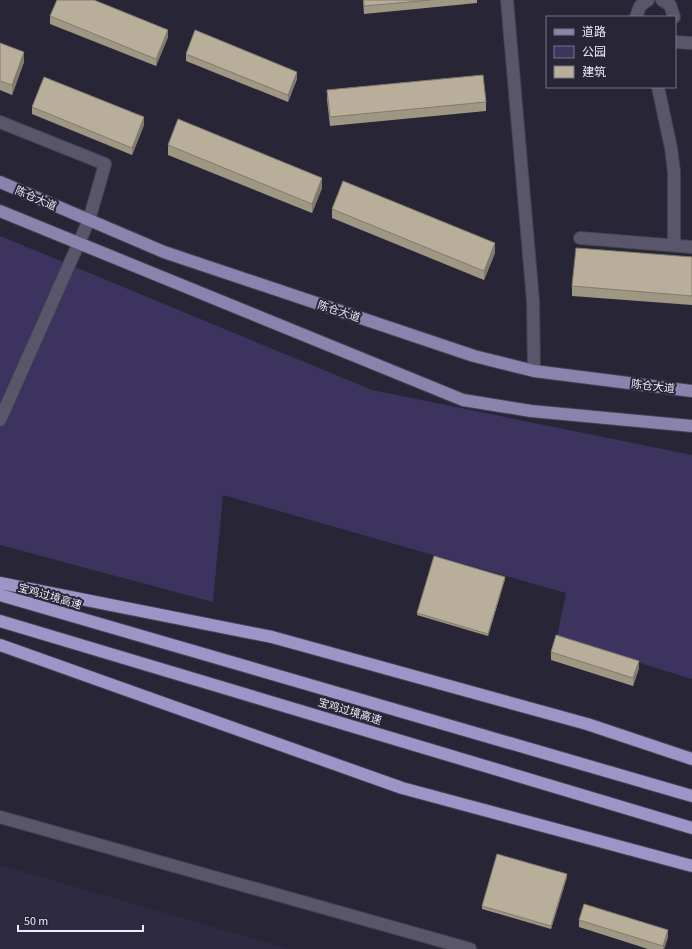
<svg xmlns="http://www.w3.org/2000/svg" width="692" height="949" font-family="'Source Sans 3','Noto Sans SC',sans-serif">
<style>
.built{fill:#2e2a41}
.green{fill:#3c345e}
.lines{fill:none;stroke-linecap:round;stroke-linejoin:round}
.minor-casing{stroke:#444251;stroke-width:14}
.major-casing{stroke:#444251;stroke-width:14}
.highway-casing{stroke:#444251;stroke-width:14}
.minor{stroke:#59566b;stroke-width:12}
.major{stroke:#8983ad;stroke-width:12}
.highway{stroke:#9c95c7;stroke-width:12}
.wall{fill:#9f9684}
.shaded-wall{fill:#827a6c}
.building{fill:#b9ae9a;stroke:#827a6c}
.labels{text-anchor:middle;stroke-width:4;stroke-linejoin:round;paint-order:stroke}
.street-label{font-size:11px;fill:#edecf8;stroke:#282636}
</style>
<rect width="100%" height="100%" fill="#282636"/>
<!-- built -->
<path class="built" d="M 0,865 L 289,949 L 0,949 Z"/>
<!-- green -->
<path class="green" d="M 0,236 L 372,390 L 692,455 L 692,679 L 557,637 L 566,593 L 223,495 L 213,602 L 0,545 Z"/>
<g class="lines">
<defs>
<path id="minor" d="M 507,0 L 533,301 L 534,371
M 662,0 L 670,5 L 674,17
M 636,17 L 640,6 L 648,0
M 675,42 L 692,43
M 658,87 L 671,148 L 674,172 L 674,245
M 0,122 L 105,164 L 89,220 L 0,420
M 580,238 L 692,247
M 0,817 L 470,949"/>
<path id="major" d="M 0,182 L 164,252 L 474,356 L 534,371 L 692,391
M 0,211 L 463,400 L 531,411 L 692,426"/>
<path id="highway" d="M 0,583 L 272,637 L 587,724 L 692,759
M 0,595 L 692,796
M 0,621 L 692,828
M 0,645 L 402,788 L 692,866"/>
</defs>
<!-- minor casing -->
<use href="#minor" class="minor-casing"/>
<!-- major casing -->
<use href="#major" class="major-casing"/>
<!-- highway casing -->
<use href="#highway" class="highway-casing"/>
<!-- minor -->
<use href="#minor" class="minor"/>
<!-- major -->
<use href="#major" class="major"/>
<!-- highway -->
<use href="#highway" class="highway"/>
</g>
<!-- wall -->
<path class="wall" d="M 363,0 L 477,0 L 477,3 L 364,14 Z
M 50,16 L 168,37 L 156,66 L 50,24 Z
M 0,43 L 24,62 L 12,95 L 0,90 Z
M 186,54 L 297,79 L 288,102 L 186,61 Z
M 327,90 L 486,102 L 486,111 L 330,126 L 327,100 Z
M 32,107 L 144,125 L 132,155 L 32,114 Z
M 168,145 L 322,188 L 312,213 L 168,155 Z
M 332,209 L 495,253 L 484,280 L 332,218 Z
M 692,257 L 692,305 L 572,296 L 572,286 Z
M 505,579 L 488,636 L 417,615 L 417,613 Z
M 551,652 L 639,668 L 633,686 L 551,660 Z
M 567,877 L 551,929 L 482,909 L 482,906 Z
M 579,920 L 668,937 L 664,949 L 648,949 L 579,927 Z"/>
<!-- shaded-wall -->
<path class="shaded-wall" d="M 168,30 L 168,37 L 156,66 L 156,59 Z
M 24,52 L 24,62 L 12,95 L 12,85 Z
M 297,72 L 297,79 L 288,102 L 288,95 Z
M 144,117 L 144,125 L 132,155 L 132,148 Z
M 322,178 L 322,188 L 312,213 L 312,204 Z
M 495,243 L 495,253 L 484,280 L 484,271 Z
M 505,577 L 505,579 L 488,636 L 488,634 Z
M 639,661 L 639,668 L 633,686 L 633,678 Z
M 567,874 L 567,877 L 551,929 L 551,926 Z
M 668,930 L 668,937 L 664,949 L 663,949 L 663,946 Z"/>
<!-- building -->
<path class="building" d="M 57,0 L 94,0 L 168,30 L 156,59 L 50,16 Z
M 364,0 L 431,0 L 364,6 Z
M 195,30 L 297,72 L 288,95 L 186,54 Z
M 0,43 L 24,52 L 12,85 L 0,81 Z
M 483,75 L 486,102 L 330,117 L 327,90 Z
M 44,77 L 144,117 L 132,148 L 32,107 Z
M 178,119 L 322,178 L 312,204 L 168,145 Z
M 343,181 L 495,243 L 484,271 L 332,209 Z
M 576,248 L 692,257 L 692,296 L 572,286 Z
M 434,556 L 505,577 L 488,634 L 417,613 Z
M 556,635 L 639,661 L 633,678 L 551,652 Z
M 497,854 L 567,874 L 551,926 L 482,906 Z
M 584,904 L 668,930 L 663,946 L 579,920 Z"/>
<g class="labels">
<!-- street labels -->
<g class="street-label">
<text transform="translate(36 198) rotate(23)" y="4">陈仓大道</text>
<text transform="translate(339 311) rotate(18)" y="4">陈仓大道</text>
<text transform="translate(653 386) rotate(7)" y="4">陈仓大道</text>
<text transform="translate(50 596) rotate(16)" y="4">宝鸡过境高速</text>
<text transform="translate(350 711) rotate(17)" y="4">宝鸡过境高速</text>
</g>
</g>
<!-- legend -->
<rect x="546" y="16" width="130" height="72" fill="#282636" stroke="#777584"/>
<rect x="554" y="29" width="20" height="6" fill="#8983ad" stroke="#777584"/>
<text x="582" y="36" font-size="12" fill="#edecf8">道路</text>
<rect x="554" y="46" width="20" height="12" fill="#3c345e" stroke="#777584"/>
<text x="582" y="56" font-size="12" fill="#edecf8">公园</text>
<rect x="554" y="66" width="20" height="12" fill="#b9ae9a" stroke="#777584"/>
<text x="582" y="76" font-size="12" fill="#edecf8">建筑</text>
<!-- scale -->
<path d="M18 925v6h125v-6" fill="none" stroke="#edecf8" stroke-width="2"/>
<text x="24" y="925" font-size="12" fill="#edecf8" stroke="#282636" stroke-width="3" paint-order="stroke">50 m</text>
</svg>
